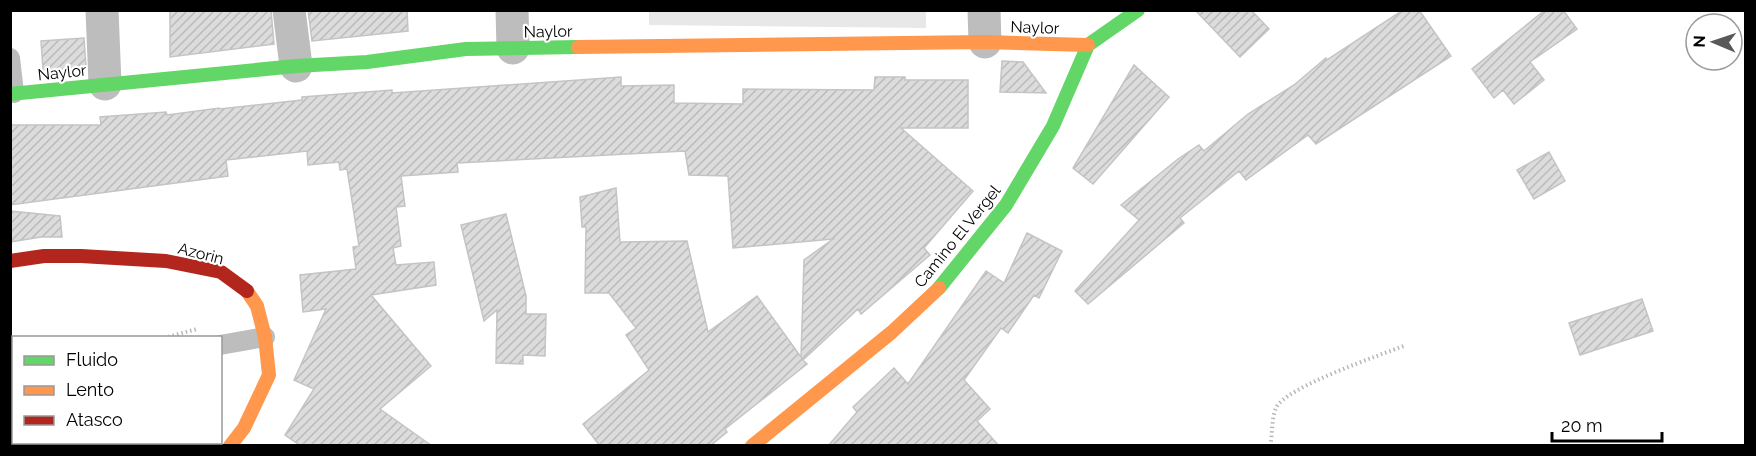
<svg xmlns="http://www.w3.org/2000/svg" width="1756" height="456" font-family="Raleway,sans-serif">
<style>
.park{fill:#e8e8e8}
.building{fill:url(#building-hatch);stroke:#c4c4c4;stroke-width:1.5}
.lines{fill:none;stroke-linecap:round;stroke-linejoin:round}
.path{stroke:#b8b8b8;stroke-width:4;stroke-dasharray:1.5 3;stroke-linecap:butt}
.lane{stroke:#bdbdbd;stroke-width:20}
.street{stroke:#bdbdbd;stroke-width:33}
.fast{stroke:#63d668;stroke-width:14}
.slow{stroke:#ff974d;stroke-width:14}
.jam{stroke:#b3261e;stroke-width:14}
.labels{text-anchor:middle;stroke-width:4.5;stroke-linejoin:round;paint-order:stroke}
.street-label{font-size:16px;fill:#000;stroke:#fff}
</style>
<defs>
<pattern id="building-hatch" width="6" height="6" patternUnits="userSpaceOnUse" patternTransform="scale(1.5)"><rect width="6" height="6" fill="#dcdcdc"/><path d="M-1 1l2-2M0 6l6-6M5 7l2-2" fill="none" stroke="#bbb"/></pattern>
</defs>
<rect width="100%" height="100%" fill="#fff"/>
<!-- park -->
<path class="park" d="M 649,11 L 926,11 L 926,28 L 649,25 Z"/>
<!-- building -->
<path class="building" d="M 170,10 L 271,10 L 274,44 L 170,57 Z
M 308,10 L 407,10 L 408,31 L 312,41 Z
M 1195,10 L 1251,10 L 1269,29 L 1240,57 Z
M 1403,10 L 1419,10 L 1451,56 L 1316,144 L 1308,135 L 1246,180 L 1239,171 L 1180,218 L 1184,223 L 1088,304 L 1075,291 L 1139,220 L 1121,205 L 1178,159 L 1199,145 L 1204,151 L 1248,114 L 1294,85 L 1326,58 L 1327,60 Z
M 1545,10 L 1563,10 L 1577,29 L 1530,62 L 1544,80 L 1514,104 L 1503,90 L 1494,98 L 1472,69 Z
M 84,38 L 86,67 L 43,70 L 41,41 Z
M 1002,61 L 1023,62 L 1046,93 L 1000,92 Z
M 1134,65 L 1169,97 L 1093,184 L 1073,168 Z
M 621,77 L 621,86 L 674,85 L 674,103 L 743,104 L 743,89 L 874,90 L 875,77 L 905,77 L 905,80 L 968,80 L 968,128 L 901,128 L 973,191 L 924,248 L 930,255 L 861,314 L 858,309 L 803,360 L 807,364 L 725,429 L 727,432 L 710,446 L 600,446 L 583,424 L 649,370 L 626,335 L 636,328 L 609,293 L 585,293 L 586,227 L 582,227 L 580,197 L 616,188 L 620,242 L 687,241 L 708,332 L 757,296 L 801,357 L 804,260 L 833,239 L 733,248 L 728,176 L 689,175 L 685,151 L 457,163 L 458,172 L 401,176 L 405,206 L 396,207 L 401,246 L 393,248 L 396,265 L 434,262 L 436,285 L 371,295 L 431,366 L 380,409 L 432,446 L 301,446 L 285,435 L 314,389 L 294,380 L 326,309 L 303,312 L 300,275 L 356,269 L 353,247 L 359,246 L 347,169 L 340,170 L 339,162 L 308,165 L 307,151 L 226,160 L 228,176 L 10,205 L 10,125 L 101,125 L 100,117 L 166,112 L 167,115 L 219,108 L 219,109 L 302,100 L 302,97 L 392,90 L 392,93 Z
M 1549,152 L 1565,181 L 1534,199 L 1517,170 Z
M 10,211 L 60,216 L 62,237 L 41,237 L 10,242 Z
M 506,214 L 526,296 L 526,314 L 546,314 L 545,356 L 523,355 L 523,364 L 496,363 L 497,310 L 484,321 L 461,225 Z
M 1027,233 L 1062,251 L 1039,298 L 1034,295 L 1008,333 L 1001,328 L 964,380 L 990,409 L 977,421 L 999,446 L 828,446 L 857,412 L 853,407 L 894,368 L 908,384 L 986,271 L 1004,283 Z
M 1642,299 L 1653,331 L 1580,355 L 1569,323 Z"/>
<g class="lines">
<!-- path -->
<path class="path" d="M 164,338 L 197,329
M 10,375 L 14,374
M 1270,446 C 1273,434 1271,419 1276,408 C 1285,387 1381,355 1406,345"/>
<!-- lane -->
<path class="lane" d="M 10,58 L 14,93
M 220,345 L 265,337
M 158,446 L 161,442"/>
<!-- street -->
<path class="street" d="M 102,10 L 105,84
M 289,10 L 296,66
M 512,10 L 513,48
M 984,10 L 985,42"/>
<!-- fast -->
<path class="fast" d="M 10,94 L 296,66 L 367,62 L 466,49 L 578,47
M 939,288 L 1006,205 L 1053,126 L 1088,45 L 1138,10"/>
<!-- slow -->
<path class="slow" d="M 578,47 L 985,42 L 1088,45
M 230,446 L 244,428 L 269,375 L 265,337 L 257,306 L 247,291
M 752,446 L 892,332 L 939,288"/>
<!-- jam -->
<path class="jam" d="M 10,261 L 44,256 L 81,256 L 166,261 L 221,272 L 247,291"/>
</g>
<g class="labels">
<!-- street labels -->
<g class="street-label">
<text transform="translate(1035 27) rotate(2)" y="6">Naylor</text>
<text transform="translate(548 31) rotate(-1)" y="6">Naylor</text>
<text transform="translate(62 72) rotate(-6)" y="6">Naylor</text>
<text transform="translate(957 236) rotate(-51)" y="6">Camino El Vergel</text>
<text transform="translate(201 253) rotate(14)" y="6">Azorin</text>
</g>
</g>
<!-- border -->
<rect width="1756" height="456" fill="none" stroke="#000000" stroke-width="24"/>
<!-- legend -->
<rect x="12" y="336" width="210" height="108" fill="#ffffff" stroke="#999999" stroke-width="1.5"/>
<rect x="24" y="356" width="30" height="9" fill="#63d668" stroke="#999999" stroke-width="1.5"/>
<text x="66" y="366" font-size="18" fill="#000000">Fluido</text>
<rect x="24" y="386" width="30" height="9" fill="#ff974d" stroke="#999999" stroke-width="1.5"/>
<text x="66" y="396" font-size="18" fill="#000000">Lento</text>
<rect x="24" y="416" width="30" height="9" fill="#b3261e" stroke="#999999" stroke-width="1.5"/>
<text x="66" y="426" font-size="18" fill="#000000">Atasco</text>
<!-- north arrow -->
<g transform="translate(1714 42) rotate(272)"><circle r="28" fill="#ffffff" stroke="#999999" stroke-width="1.5"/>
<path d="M0-4.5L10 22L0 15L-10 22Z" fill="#595959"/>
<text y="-9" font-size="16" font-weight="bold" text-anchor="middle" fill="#000000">N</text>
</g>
<!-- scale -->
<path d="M1552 432v9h110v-9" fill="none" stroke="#000000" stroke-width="3"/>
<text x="1561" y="432" font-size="18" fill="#000000" stroke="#ffffff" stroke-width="4.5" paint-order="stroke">20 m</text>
</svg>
